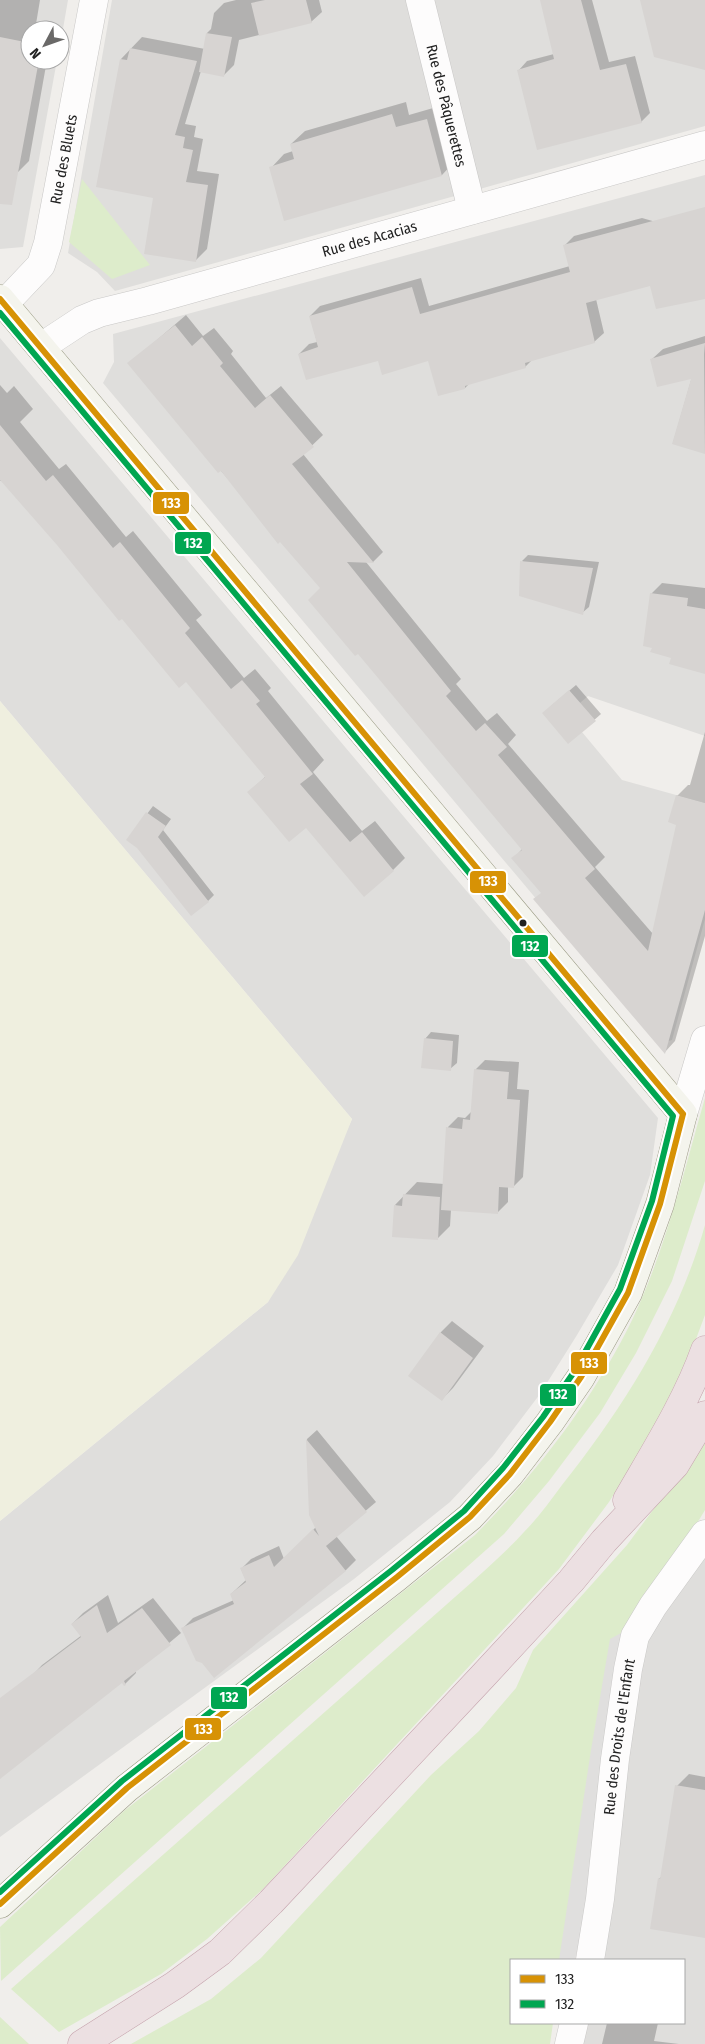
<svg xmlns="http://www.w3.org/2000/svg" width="705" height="2044" font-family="'Fira Sans Condensed',sans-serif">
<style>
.residential{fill:#dfdedc}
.farmland{fill:#efefdf}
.grass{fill:#ddeccb}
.parking{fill:#e0dfde}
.shadow{fill:#0003}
.building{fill:#d7d4d2}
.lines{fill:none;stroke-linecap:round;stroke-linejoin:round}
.street-casing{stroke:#c9c8c7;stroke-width:29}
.secondary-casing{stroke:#999a82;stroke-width:29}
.highway-casing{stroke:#c5a2ac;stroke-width:29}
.street{stroke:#fdfcfc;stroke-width:28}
.secondary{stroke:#f4f4ed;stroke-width:28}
.highway{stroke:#ece0e2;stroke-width:28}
.bus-1-casing{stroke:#fff;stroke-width:10}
.bus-2-casing{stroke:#fff;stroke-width:10}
.bus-1{stroke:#d79205;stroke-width:6}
.bus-2{stroke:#00a651;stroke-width:6}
.bus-dot{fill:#222;stroke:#fff;stroke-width:2}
.labels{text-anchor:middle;stroke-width:5;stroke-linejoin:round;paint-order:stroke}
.street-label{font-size:15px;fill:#222;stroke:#fff}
.line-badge{stroke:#fff;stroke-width:2}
.badge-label{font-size:14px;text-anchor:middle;font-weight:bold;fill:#fff}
</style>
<rect width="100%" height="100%" fill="#f0eeeb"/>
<!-- residential -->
<path class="residential" d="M 0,0 L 68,0 L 60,46 L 60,30 L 30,30 L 30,60 L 57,60 L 23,247 L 0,249 Z
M 112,0 L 705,0 L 705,126 L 115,291 L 97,272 L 68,253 Z
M 705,175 L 705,736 L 588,696 L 567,714 L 622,780 L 705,803 L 705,919 L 672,1040 L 658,1044 L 103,383 L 114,362 L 113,334 Z
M 0,338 L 658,1118 L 650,1175 L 618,1265 L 577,1335 L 540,1394 L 493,1456 L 450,1502 L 354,1579 L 0,1837 L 0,1521 L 268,1302 L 352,1119 L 0,701 Z
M 705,1558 L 705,2044 L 583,2044 L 588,2023 L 684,2023 L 684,1960 L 600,1960 L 625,1765 L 646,1644 L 662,1615 Z"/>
<!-- farmland -->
<path class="farmland" d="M 0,701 L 352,1119 L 298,1255 L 268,1302 L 0,1521 Z"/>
<!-- grass -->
<path class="grass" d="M 82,179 L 150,265 L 112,279 L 69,242 Z
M 705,1098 L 705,1181 L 672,1281 L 636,1353 L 600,1413 L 549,1481 L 504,1534 L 1,1981 L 0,1927 L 124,1811 L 475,1535 C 538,1471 594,1399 633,1318 C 666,1248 684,1171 705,1098 Z
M 705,1225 L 705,1315 L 690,1355 L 657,1425 L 609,1502 L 559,1569 L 263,1889 L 207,1939 L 161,1974 L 59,2032 L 11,1989 L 472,1582 C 489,1566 508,1550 524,1532 C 538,1518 550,1501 562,1485 C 624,1407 678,1321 705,1225 Z
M 705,1430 L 705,1510 L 690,1535 L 653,1583 L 625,1628 L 603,1691 L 562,1960 L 511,1960 L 511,2023 L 553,2023 L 550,2044 L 131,2044 L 211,1999 L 261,1958 L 431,1775 L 479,1731 L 516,1688 L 533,1650 L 627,1545 L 673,1483 Z
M 0,2017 L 29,2044 L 0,2044 Z"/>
<!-- parking -->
<path class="parking" d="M 623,1632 L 612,1681 L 601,1760 L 595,1832 L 584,1922 L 575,1960 L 559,1960 L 591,1750 L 610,1639 Z"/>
<!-- shadow -->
<path class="shadow" d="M 0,0 L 40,0 L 35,30 L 30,30 L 30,60 L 47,60 L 29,161 L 18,172 L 0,169 Z
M 236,0 L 319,0 L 322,12 L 311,22 L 239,40 L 234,65 L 224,75 L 201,71 L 185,124 L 196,126 L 194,137 L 203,139 L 197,171 L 219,174 L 207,249 L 196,260 L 154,197 L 121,59 L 142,37 L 205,49 L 207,33 L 211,29 L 214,13 L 224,3 Z
M 541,0 L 592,0 L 609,62 L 635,56 L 650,113 L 641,122 L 519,70 L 527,61 L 554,54 Z
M 406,102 L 409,115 L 440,106 L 455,161 L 442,175 L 271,168 L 284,154 L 293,151 L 291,144 L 305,131 Z
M 642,218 L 705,236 L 705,297 L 651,285 L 596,299 L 604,333 L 594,342 L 532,360 L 525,367 L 470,383 L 465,388 L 429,360 L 378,359 L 299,354 L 309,344 L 317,342 L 310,316 L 320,306 L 421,278 L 429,306 L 570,266 L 565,245 L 574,236 Z
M 186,315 L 203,336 L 214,328 L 233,351 L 231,354 L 266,398 L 281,386 L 323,435 L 303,454 L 383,552 L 373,562 L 366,562 L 461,679 L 456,684 L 487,721 L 497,713 L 516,735 L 508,744 L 605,857 L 595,867 L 653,934 L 678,824 L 677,796 L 688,785 L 690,785 L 705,732 L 705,936 L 675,1041 L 665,1052 L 542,892 L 513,859 L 523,848 L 322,588 L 129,364 Z
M 705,336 L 705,453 L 673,443 L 692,377 L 652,359 L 663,349 Z
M 0,385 L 7,393 L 14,386 L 33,409 L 20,422 L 59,469 L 66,464 L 126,537 L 133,531 L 202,615 L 196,620 L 244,678 L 255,669 L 271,688 L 268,691 L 324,760 L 313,772 L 362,831 L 375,821 L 405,858 L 393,870 L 306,826 L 249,792 L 266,776 L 186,680 L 2,480 L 0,481 Z
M 528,555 L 599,562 L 589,607 L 582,613 L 522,561 Z
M 662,583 L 705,588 L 705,673 L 672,657 L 651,594 Z
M 576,685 L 601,714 L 568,743 L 550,707 Z
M 153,806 L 171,819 L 163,830 L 214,895 L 208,901 L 128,839 Z
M 431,1032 L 459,1035 L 457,1063 L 450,1069 L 425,1039 Z
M 485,1060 L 519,1062 L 517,1089 L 529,1090 L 523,1177 L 513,1187 L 508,1186 L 508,1202 L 498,1212 L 451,1210 L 450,1226 L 437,1239 L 395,1205 L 417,1182 L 444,1184 L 448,1127 L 458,1117 L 465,1118 L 472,1111 L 475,1070 Z
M 452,1321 L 484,1346 L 453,1388 L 442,1399 L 410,1376 L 441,1332 Z
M 317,1430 L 376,1502 L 336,1536 L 356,1560 L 346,1570 L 214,1676 L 183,1628 L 193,1618 L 234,1600 L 231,1594 L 246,1580 L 241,1569 L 251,1559 L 279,1546 L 284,1559 L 316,1527 L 311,1514 L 307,1439 Z
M 108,1595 L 118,1623 L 153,1598 L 181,1633 L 136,1671 L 136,1673 L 125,1684 L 122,1682 L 0,1776 L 0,1710 L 42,1665 L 82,1635 L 72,1624 L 83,1613 Z
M 689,1774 L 705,1777 L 705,1937 L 659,1879 L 662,1876 L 677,1786 Z
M 607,2023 L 658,2023 L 654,2041 L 679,2044 L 602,2044 Z"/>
<!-- building -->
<path class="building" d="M 265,0 L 306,0 L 312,23 L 259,36 L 251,3 Z
M 540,0 L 581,0 L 600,70 L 626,64 L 642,123 L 537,150 L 517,70 L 554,59 Z
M 640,0 L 705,0 L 705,70 L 654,57 Z
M 206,33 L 232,37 L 224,77 L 199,72 Z
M 0,37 L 30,43 L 30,60 L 39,60 L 12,205 L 0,204 Z
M 130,48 L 197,61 L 175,135 L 185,137 L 183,148 L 193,150 L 186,182 L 208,185 L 196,262 L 144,254 L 153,198 L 96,187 L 120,59 L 127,60 Z
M 392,114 L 396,127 L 427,119 L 442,176 L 284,221 L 269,167 L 294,159 L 290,144 Z
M 705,207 L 705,299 L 656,309 L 650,286 L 586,303 L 595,343 L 525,363 L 526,368 L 465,386 L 465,389 L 438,396 L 428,361 L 382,375 L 378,361 L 306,380 L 298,354 L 318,347 L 309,316 L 412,287 L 420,314 L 570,272 L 563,245 Z
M 175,325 L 192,346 L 202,337 L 223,363 L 220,366 L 255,408 L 270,395 L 314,447 L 292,464 L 374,563 L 347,562 L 451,691 L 446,696 L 476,731 L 485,723 L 507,747 L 498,755 L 595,869 L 585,878 L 648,951 L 676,825 L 668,822 L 676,795 L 705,803 L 705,910 L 665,1054 L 533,899 L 541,893 L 511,858 L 522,850 L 358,654 L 355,656 L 308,600 L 320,588 L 280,542 L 278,544 L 221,471 L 218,473 L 127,363 Z
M 705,343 L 704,354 L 705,454 L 672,444 L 691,379 L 657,387 L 650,359 Z
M 0,425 L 46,481 L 53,475 L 113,548 L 120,542 L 190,628 L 185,633 L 231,689 L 242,680 L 260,701 L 256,704 L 313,774 L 300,784 L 350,842 L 362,832 L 394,871 L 364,897 L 306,828 L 289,842 L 247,792 L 265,777 L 186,682 L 179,688 L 122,619 L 119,621 L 57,545 L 0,480 Z
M 520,561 L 593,568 L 583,615 L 519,596 Z
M 650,593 L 688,598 L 687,606 L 705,609 L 705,674 L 669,664 L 671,658 L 650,652 L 652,648 L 643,646 Z
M 569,690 L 596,721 L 568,744 L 542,713 Z
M 146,812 L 166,826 L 158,837 L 209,902 L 191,916 L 137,848 L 126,840 Z
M 424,1038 L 453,1041 L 451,1071 L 421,1068 Z
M 474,1069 L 509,1072 L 507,1099 L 520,1100 L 514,1188 L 499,1187 L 498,1214 L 441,1210 L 446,1127 L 462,1129 L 463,1119 L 470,1120 Z
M 403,1194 L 440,1197 L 438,1240 L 392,1237 L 394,1205 L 402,1206 Z
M 440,1332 L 473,1358 L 442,1401 L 408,1376 Z
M 306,1439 L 367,1512 L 326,1546 L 346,1571 L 214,1678 L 202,1663 L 196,1661 L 181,1628 L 234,1604 L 230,1594 L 246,1582 L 240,1568 L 269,1555 L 274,1567 L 313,1529 L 319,1536 L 309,1515 Z
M 97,1605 L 107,1633 L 142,1608 L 171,1645 L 124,1681 L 126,1685 L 124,1686 L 122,1683 L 0,1779 L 0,1698 L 81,1637 L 71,1624 Z
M 675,1785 L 705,1790 L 705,1938 L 650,1929 L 658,1878 L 660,1879 Z"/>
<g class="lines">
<defs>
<g id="street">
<path id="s1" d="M 420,0 L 472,210"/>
<path id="s2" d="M 4,304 L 41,265 L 48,243 L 94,0"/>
<path id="s3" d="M 41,347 L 82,320 L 99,313 L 148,301 L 705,145"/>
<path d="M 683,1114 L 705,1040"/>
<path id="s4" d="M 590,1960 L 600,1899 L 615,1759 L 628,1669 L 635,1636 L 653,1606 L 705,1534"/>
<path d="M 569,2044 L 574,2023"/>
</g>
<path id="secondary" d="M 0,299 L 683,1114 L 660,1204 L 628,1293 L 581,1377 L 550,1422 L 510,1474 L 470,1517 L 397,1577 L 127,1788 L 0,1904"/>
<path id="highway" d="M 627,1500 C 654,1453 687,1401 705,1350
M 82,2044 L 175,1985 L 220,1952 L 271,1902 L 483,1676 L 571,1581 L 604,1541 L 675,1465 L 705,1415"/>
</defs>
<!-- street casing -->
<use href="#street" class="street-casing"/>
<!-- secondary casing -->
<use href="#secondary" class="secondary-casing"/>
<!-- highway casing -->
<use href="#highway" class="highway-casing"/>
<!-- street -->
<use href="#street" class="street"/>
<!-- secondary -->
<use href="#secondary" class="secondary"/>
<!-- highway -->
<use href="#highway" class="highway"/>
<defs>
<path id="bus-1" d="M 0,299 L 683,1114
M 0,1904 L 127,1788 L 397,1577 L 470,1517 L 510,1474 L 550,1422 L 581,1377 L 628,1293 L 660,1204 L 683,1114"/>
<path id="bus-2" d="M 0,313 L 673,1116 L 652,1201 L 620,1289 L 574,1372 L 543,1417 L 503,1468 L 464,1511 L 392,1570 L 122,1781 L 0,1892"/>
</defs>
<!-- bus-1 casing -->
<use href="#bus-1" class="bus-1-casing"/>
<!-- bus-2 casing -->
<use href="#bus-2" class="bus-2-casing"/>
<!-- bus-1 -->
<use href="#bus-1" class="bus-1"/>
<!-- bus-2 -->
<use href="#bus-2" class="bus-2"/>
</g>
<!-- markers -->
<circle class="bus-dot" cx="523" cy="923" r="4.5"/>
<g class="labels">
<!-- street labels -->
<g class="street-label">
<text dy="5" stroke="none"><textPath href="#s1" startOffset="109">Rue des Pâquerettes</textPath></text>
<text dy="5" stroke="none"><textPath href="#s2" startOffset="162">Rue des Bluets</textPath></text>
<text dy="5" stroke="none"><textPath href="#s3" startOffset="348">Rue des Acacias</textPath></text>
<text dy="5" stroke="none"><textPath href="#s4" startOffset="225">Rue des Droits de l'Enfant</textPath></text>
</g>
</g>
<g class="line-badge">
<rect x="152" y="491" width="38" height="24" rx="5" fill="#d79205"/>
<rect x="174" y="531" width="38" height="24" rx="5" fill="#00a651"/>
<rect x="469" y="870" width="38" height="24" rx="5" fill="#d79205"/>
<rect x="511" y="934" width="38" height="24" rx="5" fill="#00a651"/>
<rect x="570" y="1351" width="38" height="24" rx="5" fill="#d79205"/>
<rect x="539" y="1383" width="38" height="24" rx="5" fill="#00a651"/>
<rect x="210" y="1686" width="38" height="24" rx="5" fill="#00a651"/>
<rect x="184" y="1717" width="38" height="24" rx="5" fill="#d79205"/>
</g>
<g class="badge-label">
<text x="171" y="508">133</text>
<text x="193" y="548">132</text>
<text x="488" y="886">133</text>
<text x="530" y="951">132</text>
<text x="589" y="1368">133</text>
<text x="558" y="1399">132</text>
<text x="229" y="1702">132</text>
<text x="203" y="1734">133</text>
</g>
<!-- legend -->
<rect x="510" y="1959" width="175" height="65" fill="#ffffff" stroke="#a7a7a7"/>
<rect x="520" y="1975" width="25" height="8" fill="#d79205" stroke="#a7a7a7"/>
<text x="555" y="1984" font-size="15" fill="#222222">133</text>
<rect x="520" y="2000" width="25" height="8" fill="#00a651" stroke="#a7a7a7"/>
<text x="555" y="2009" font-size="15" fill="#222222">132</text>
<!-- north arrow -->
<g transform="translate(45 45) rotate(229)"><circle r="24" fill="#ffffff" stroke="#a7a7a7"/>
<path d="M0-4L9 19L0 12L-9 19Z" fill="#6a6968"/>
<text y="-8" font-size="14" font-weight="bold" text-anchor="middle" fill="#222222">N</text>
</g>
</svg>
